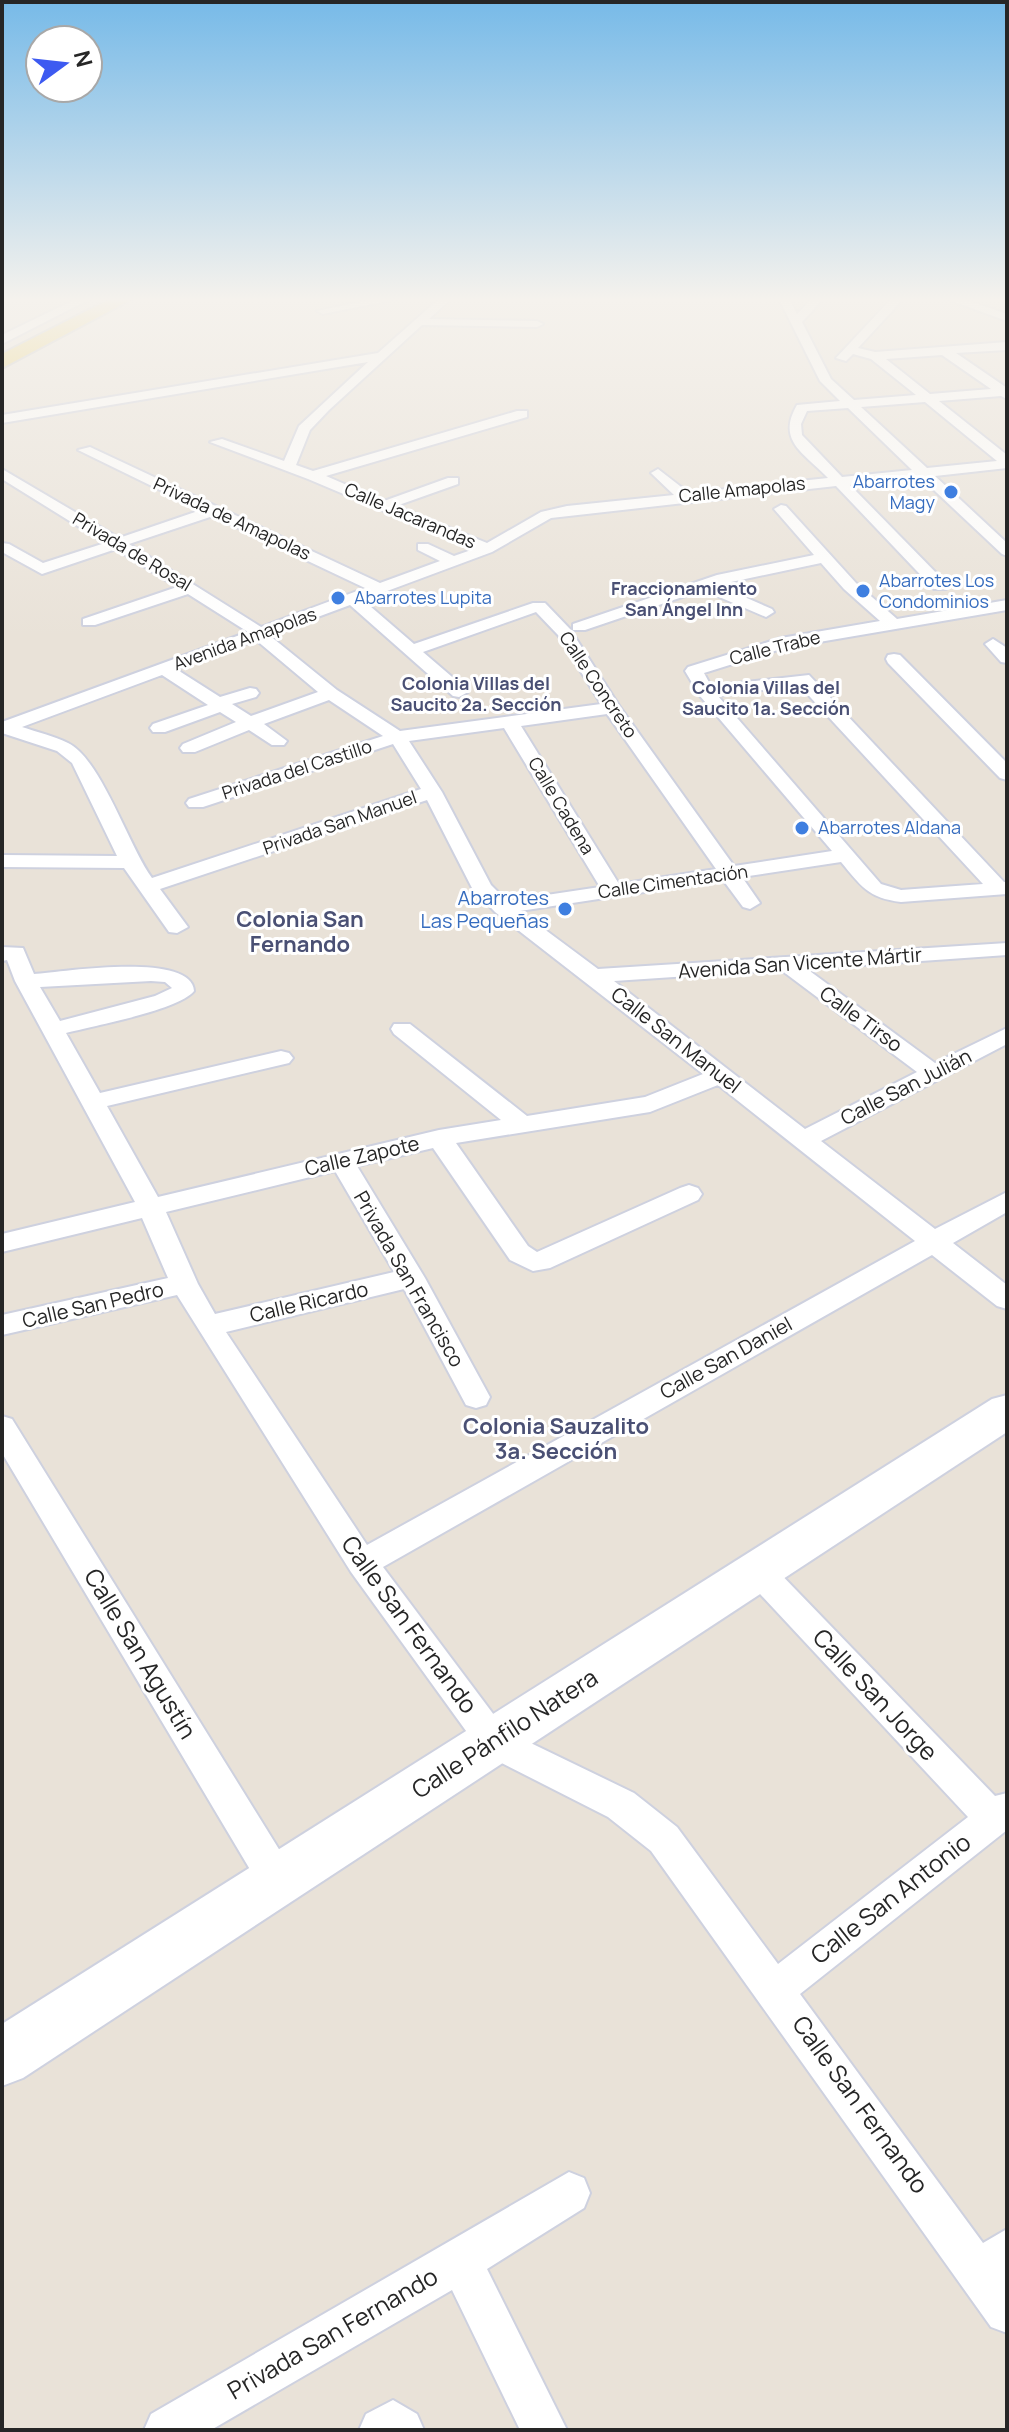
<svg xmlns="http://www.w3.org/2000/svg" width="1009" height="2432" font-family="Manrope,sans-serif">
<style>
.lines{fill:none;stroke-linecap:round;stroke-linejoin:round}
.street-casing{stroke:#ced1df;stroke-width:4}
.secondary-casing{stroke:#ced1df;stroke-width:4}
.primary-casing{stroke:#c2c2c2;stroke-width:4}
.street{fill:#fff;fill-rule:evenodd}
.secondary{fill:#fff;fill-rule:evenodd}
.primary{fill:#e9cc5d;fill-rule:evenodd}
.shop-dot{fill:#3f7fe0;stroke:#fff;stroke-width:3}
.labels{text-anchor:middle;stroke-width:6;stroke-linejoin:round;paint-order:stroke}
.far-shop-label{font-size:18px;fill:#366cbe;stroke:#fff;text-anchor:start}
.far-street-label{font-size:18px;fill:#262626;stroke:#fff}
.far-neighbourhood-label{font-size:18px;font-weight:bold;fill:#4a5074;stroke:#fff}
.shop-label{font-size:20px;fill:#366cbe;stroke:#fff;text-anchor:end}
.street-label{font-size:20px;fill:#262626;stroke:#fff}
.neighbourhood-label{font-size:22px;font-weight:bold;fill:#4a5074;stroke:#fff}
.near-street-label{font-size:24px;fill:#262626;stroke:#fff}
</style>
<rect width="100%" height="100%" fill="#e9e2d8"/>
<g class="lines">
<defs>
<path id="street" d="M 80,297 L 94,297 L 2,344 L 2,335 Z
M 384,297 L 407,297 L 323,314 L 317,311 Z
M 441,297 L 453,297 L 429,319 L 537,321 L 543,324 L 537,327 L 422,325 L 329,410 L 310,430 L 296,465 L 313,471 L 517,411 L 527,411 L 527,417 L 326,476 L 384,501 L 448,478 L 458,478 L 458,484 L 396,506 L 487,543 L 541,512 L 567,506 L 674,495 L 651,473 L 658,469 L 689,493 L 828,478 C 804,453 776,441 797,405 L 840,401 L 820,381 L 778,297 L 788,297 L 797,314 L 814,297 L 825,297 L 802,322 L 831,379 L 854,400 L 916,395 L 871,359 L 853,354 L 846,361 L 836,358 L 893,297 L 905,297 L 858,348 L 875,352 L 1007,342 L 1007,350 L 956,353 L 1007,388 L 1007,399 L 1001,396 L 939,401 L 1007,455 L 1007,468 L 935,476 L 1007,543 L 1007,556 L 1002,554 L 920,477 L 850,485 L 946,583 L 946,589 L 934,589 L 836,486 L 551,518 L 492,552 L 363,600 L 414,644 L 533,603 L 545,603 L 570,629 L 620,707 L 734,866 L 832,851 L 700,696 L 685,671 L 688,667 L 781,638 L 880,621 L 844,589 L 821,563 L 717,585 L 772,609 L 774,612 L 766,617 L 703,590 L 585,630 L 573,630 L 573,624 L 717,575 L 814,555 L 774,509 L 781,505 L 786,506 L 856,583 L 897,619 L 1007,600 L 1007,610 L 784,648 L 704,673 L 711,686 L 809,675 L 1004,882 L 1007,882 L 1007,894 L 901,902 C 868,898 861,886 841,862 L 742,877 L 760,903 L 750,909 L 743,907 L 723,880 L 520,911 L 598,969 L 1007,943 L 1007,955 L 807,969 L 935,1063 L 1007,1028 L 1007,1044 L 821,1141 L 935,1229 L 1007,1192 L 1007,1212 L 953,1243 L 1007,1285 L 1007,1309 L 997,1306 L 932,1255 L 383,1567 L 506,1731 L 634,1793 L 677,1827 L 778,1964 L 968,1817 L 747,1580 L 742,1571 L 747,1562 L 758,1558 L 769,1562 L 995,1796 L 1007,1793 L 1007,1830 L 800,1994 L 983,2243 L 1007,2229 L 1007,2333 L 991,2327 L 651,1851 L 608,1817 L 482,1753 L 351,1572 L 177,1295 L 2,1335 L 2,1315 L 168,1278 L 142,1218 L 2,1252 L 2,1234 L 135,1202 L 15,981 L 7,960 L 2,961 L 2,947 L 23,948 L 34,974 C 62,972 192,951 194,991 C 179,1010 93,1026 66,1033 L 100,1093 L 281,1051 L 289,1053 L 293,1058 L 289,1063 L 107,1106 L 158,1197 L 439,1130 L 501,1120 L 394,1034 L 391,1029 L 394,1024 L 410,1024 L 527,1116 L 645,1097 L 703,1074 L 495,912 L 472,888 L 427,800 L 160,889 L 188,927 L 177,933 L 169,932 L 124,868 L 2,867 L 4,855 L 117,856 L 72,763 L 57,751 L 2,733 L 2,722 L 248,632 L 188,594 L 95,625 L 83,625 L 83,619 L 177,587 L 116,549 L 42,574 L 2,552 L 2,543 L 9,544 L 43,563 L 105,543 L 2,479 L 2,469 L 119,538 L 201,510 L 78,450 L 90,447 L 380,583 L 440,561 L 418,550 L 418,544 L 428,544 L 454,556 L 474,549 L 308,479 L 210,442 L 222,439 L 284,461 L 299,426 L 368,362 L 2,423 L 2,415 L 378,353 ZM 942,355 L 991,389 L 930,394 L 886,359 ZM 925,402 L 997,461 L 927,468 L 861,407 ZM 848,408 L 912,470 L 842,477 L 802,435 L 801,424 L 807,411 ZM 213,516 L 365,588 L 261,627 L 129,544 ZM 350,605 L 453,696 L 459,697 L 468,692 L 465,688 L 423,652 L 536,612 L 558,635 L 601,704 L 400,731 L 337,690 L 269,635 ZM 256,640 L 318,692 L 251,716 L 232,704 L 256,697 L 259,693 L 256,689 L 250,688 L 220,697 L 176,669 ZM 162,675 L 208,705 L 153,724 L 150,728 L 153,732 L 165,732 L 220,712 L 236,722 L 183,744 L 180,748 L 183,752 L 195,752 L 249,730 L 272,745 L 284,745 L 287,741 L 264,724 L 329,700 L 383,736 L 189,799 L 186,803 L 189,807 L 203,807 L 393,744 L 421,789 L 152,878 C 128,845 101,759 68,743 C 54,736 37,732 22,727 ZM 799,685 L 983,884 L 901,890 L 881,884 L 718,696 ZM 607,714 L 716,869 L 619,884 L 521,726 ZM 504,728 L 600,887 L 507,901 L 491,885 L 442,792 L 409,741 ZM 781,970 L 917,1072 L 805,1129 L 614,981 ZM 151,981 L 165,982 L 172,988 L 155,996 L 60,1021 L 40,987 ZM 718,1085 L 915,1241 L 367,1545 L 226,1332 L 404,1289 L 466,1405 L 476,1408 L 486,1405 L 490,1397 L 425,1278 L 357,1166 L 433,1148 L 510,1260 L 533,1271 L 550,1268 L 698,1200 L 702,1194 L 698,1188 L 689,1185 L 680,1188 L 537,1252 L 528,1246 L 456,1143 L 650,1112 ZM 335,1171 L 394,1272 L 215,1314 L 198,1284 L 166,1212 Z
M 941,297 L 957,297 L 1007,314 L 1007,321 Z
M 993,639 L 1007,648 L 1007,663 L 1001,662 L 985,644 Z
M 894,654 L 900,655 L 1007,763 L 1007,780 L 1000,778 L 888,663 L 886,659 L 888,655 Z
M 2,1416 L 12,1419 L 290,1867 L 295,1880 L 290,1893 L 277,1898 L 264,1893 L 2,1453 Z
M 569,2172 L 584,2178 L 590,2193 L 584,2208 L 487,2269 L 567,2430 L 520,2430 L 452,2290 L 211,2430 L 144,2430 L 151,2414 Z
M 393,2400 L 417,2414 L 424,2430 L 359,2430 L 366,2414 Z"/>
<path id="secondary" d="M 1007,1395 L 1007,1432 L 23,2078 L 2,2086 L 2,2024 L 992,1399 Z"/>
<path id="primary" d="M 114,297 L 136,297 L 2,368 L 2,354 Z"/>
</defs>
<!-- street casing -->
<use href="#street" class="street-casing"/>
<!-- secondary casing -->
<use href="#secondary" class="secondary-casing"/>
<!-- primary casing -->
<use href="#primary" class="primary-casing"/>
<!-- street -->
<use href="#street" class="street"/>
<!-- secondary -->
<use href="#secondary" class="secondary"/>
<!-- primary -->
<use href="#primary" class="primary"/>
</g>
<!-- sky -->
<linearGradient id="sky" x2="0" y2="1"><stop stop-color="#77bae8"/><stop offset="0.47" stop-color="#f5f2ed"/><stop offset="1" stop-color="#f5f2ed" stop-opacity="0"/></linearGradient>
<rect width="1009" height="637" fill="url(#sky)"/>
<!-- markers -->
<g class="shop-dot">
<circle cx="951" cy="492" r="8"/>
<circle cx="863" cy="591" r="8"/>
<circle cx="338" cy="598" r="8"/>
<circle cx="802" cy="828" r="8"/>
<circle cx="565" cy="909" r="8"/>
</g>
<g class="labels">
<!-- far-shop labels -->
<g class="far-shop-label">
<text x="935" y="488" text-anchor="end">Abarrotes<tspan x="935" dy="21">Magy</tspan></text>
<text x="879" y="587">Abarrotes Los<tspan x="879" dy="21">Condominios</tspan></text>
<text x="354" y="604">Abarrotes Lupita</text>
<text x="818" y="834">Abarrotes Aldana</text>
</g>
<!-- far-street labels -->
<g class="far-street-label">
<text transform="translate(742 490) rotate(-6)" y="6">Calle Amapolas</text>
<text transform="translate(410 516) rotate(23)" y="6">Calle Jacarandas</text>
<text transform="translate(232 519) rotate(25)" y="6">Privada de Amapolas</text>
<text transform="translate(132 552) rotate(31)" y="6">Privada de Rosal</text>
<text transform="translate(245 639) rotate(-20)" y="6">Avenida Amapolas</text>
<text transform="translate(775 648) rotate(-14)" y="6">Calle Trabe</text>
<text transform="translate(598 685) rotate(56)" y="6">Calle Concreto</text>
<text transform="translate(297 770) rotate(-18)" y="6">Privada del Castillo</text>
<text transform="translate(561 806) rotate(59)" y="6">Calle Cadena</text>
<text transform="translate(340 823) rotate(-19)" y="6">Privada San Manuel</text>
<text transform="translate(673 882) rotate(-8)" y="6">Calle Cimentación</text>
</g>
<!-- far-neighbourhood labels -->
<g class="far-neighbourhood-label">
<text x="684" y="595">Fraccionamiento<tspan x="684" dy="21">San Ángel Inn</tspan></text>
<text x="476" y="690">Colonia Villas del<tspan x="476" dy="21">Saucito 2a. Sección</tspan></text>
<text x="766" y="694">Colonia Villas del<tspan x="766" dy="21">Saucito 1a. Sección</tspan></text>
</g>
<!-- shop labels -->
<g class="shop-label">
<text x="549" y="905">Abarrotes<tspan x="549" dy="23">Las Pequeñas</tspan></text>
</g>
<!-- street labels -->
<g class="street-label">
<text transform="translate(800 963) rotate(-4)" y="7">Avenida San Vicente Mártir</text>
<text transform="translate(861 1019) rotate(36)" y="7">Calle Tirso</text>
<text transform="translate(676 1040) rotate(38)" y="7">Calle San Manuel</text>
<text transform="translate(906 1087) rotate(-27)" y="7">Calle San Julián</text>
<text transform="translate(362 1156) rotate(-13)" y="7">Calle Zapote</text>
<text transform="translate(409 1279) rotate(60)" y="7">Privada San Francisco</text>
<text transform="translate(309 1302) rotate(-13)" y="7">Calle Ricardo</text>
<text transform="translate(93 1305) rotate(-13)" y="7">Calle San Pedro</text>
<text transform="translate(726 1358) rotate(-29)" y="7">Calle San Daniel</text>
</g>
<!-- neighbourhood labels -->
<g class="neighbourhood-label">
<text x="300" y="927">Colonia San<tspan x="300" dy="25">Fernando</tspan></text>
<text x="556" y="1434">Colonia Sauzalito<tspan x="556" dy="25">3a. Sección</tspan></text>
</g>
<!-- near-street labels -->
<g class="near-street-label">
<text transform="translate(409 1625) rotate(54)" y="8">Calle San Fernando</text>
<text transform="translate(140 1654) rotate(59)" y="8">Calle San Agustín</text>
<text transform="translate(875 1695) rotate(47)" y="8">Calle San Jorge</text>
<text transform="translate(505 1734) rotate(-33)" y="8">Calle Pánfilo Natera</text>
<text transform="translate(891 1899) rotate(-38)" y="8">Calle San Antonio</text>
<text transform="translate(860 2105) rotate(54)" y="8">Calle San Fernando</text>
<text transform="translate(333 2334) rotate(-30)" y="8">Privada San Fernando</text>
</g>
</g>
<!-- border -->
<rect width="1009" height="2432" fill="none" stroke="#262626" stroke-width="8"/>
<!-- north arrow -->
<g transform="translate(64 64) rotate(75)"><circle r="38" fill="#ffffff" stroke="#a8a8a8" stroke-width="2"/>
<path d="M0-6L14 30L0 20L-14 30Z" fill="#3d5af1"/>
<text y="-12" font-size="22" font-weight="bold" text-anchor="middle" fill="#262626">N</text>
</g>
</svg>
